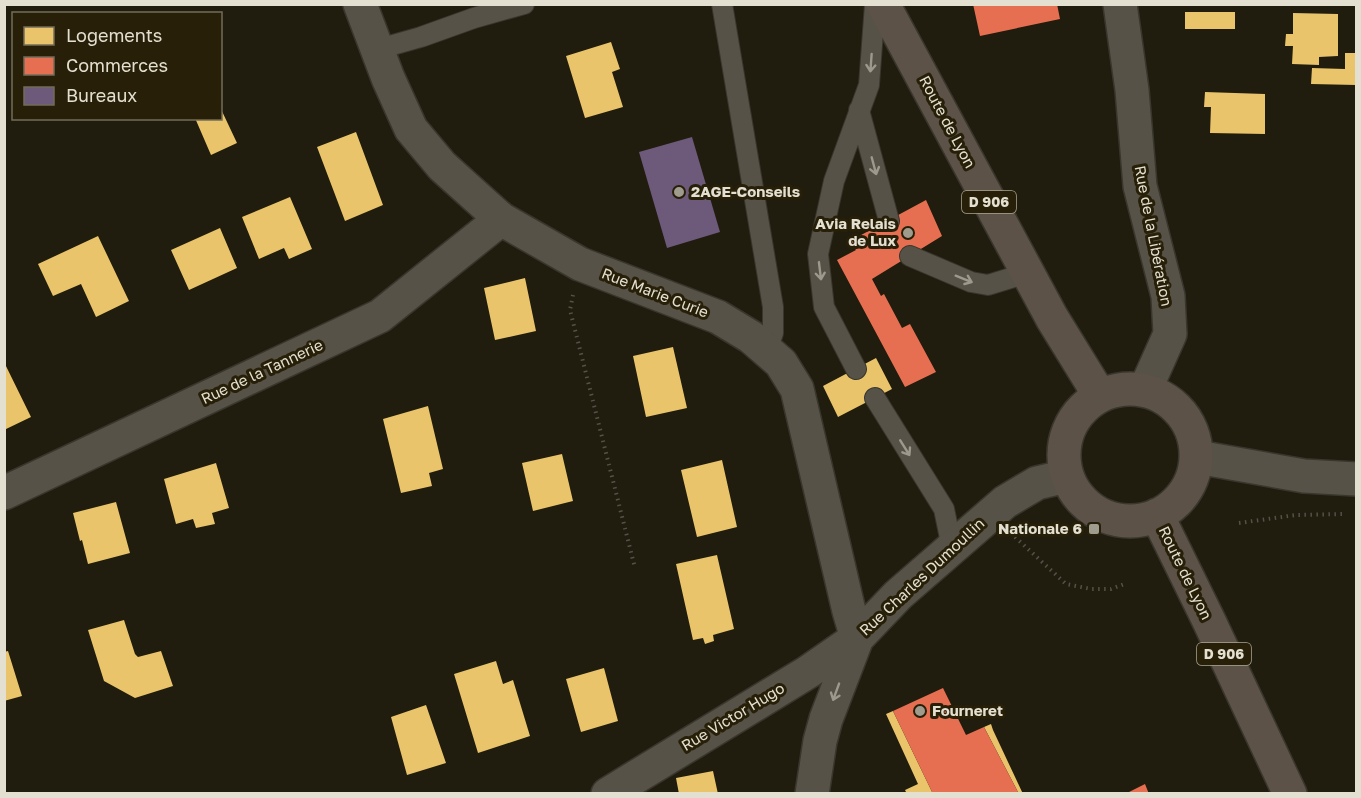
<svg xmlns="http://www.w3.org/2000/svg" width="1361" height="798" font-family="'Golos Text',sans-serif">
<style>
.homes{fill:#e9c46a}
.shops{fill:#e76f51}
.offices{fill:#6d597a}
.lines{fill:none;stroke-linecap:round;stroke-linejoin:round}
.service-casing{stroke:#39362d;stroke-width:22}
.minor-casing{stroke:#39362d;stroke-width:36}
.primary-casing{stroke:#39362d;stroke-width:36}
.path{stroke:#545148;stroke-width:4;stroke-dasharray:1.5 4.5;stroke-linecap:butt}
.service{stroke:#565247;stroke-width:20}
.minor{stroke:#565247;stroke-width:33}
.primary{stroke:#5c5247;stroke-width:33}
.oneway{stroke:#9d998c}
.poi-dot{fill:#9f9b8d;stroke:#271f07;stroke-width:2}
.labels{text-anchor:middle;stroke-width:6;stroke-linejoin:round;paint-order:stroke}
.shield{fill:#271f07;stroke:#aba694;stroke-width:1.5}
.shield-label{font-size:14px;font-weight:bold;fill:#e4e0d1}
.street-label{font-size:15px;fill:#e4e0d1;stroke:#271f07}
.poi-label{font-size:15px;font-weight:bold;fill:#e4e0d1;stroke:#271f07;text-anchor:start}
</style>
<rect width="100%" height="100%" fill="#201c0e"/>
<!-- homes -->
<path class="homes" d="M 1185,12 L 1235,12 L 1235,29 L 1185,29 Z
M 1293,13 L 1338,14 L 1338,56 L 1319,57 L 1319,65 L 1292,64 L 1293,46 L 1285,46 L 1286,34 L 1293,34 Z
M 611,42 L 620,69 L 612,72 L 623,107 L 585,118 L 566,56 Z
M 1345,53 L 1356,53 L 1356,85 L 1311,84 L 1312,68 L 1345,69 Z
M 1205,92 L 1265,94 L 1265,134 L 1210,133 L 1211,107 L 1204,107 Z
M 220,107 L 237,143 L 211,155 L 195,118 L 220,118 Z
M 356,132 L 383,205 L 345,221 L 317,147 Z
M 290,197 L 312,249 L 289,259 L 284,248 L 259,259 L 242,217 Z
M 220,228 L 237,268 L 189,290 L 171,250 Z
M 98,236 L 129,301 L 96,317 L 81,284 L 53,296 L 38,264 Z
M 525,278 L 536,331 L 495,340 L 484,288 Z
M 673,347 L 687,408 L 646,417 L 633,356 Z
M 876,358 L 892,389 L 838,417 L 823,386 Z
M 4,362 L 31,417 L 4,430 Z
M 428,406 L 443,469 L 429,473 L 432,486 L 401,493 L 383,419 Z
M 562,454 L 573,501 L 533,511 L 522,463 Z
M 722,460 L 737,527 L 697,537 L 681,470 Z
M 216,463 L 229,508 L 212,513 L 215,524 L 196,528 L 193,519 L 176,524 L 164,479 Z
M 116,502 L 130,553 L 88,564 L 82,540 L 80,541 L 73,513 Z
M 717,555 L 734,629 L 713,635 L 714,641 L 705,644 L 703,638 L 693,640 L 676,564 Z
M 124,620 L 135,654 L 138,657 L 161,651 L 173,686 L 135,698 L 104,681 L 88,630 Z
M 8,651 L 22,696 L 4,701 L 4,652 Z
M 496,661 L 503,684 L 513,680 L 530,736 L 478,753 L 454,674 Z
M 604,668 L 618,721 L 581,732 L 566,679 Z
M 426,705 L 446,763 L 407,775 L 391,717 Z
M 893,711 L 933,794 L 907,794 L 905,790 L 918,784 L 886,714 Z
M 991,724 L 993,730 L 1023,794 L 1019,794 L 984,727 Z
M 713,771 L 718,794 L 679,794 L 676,778 Z"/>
<!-- shops -->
<path class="shops" d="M 973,4 L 1057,4 L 1060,19 L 980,36 Z
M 926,200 L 942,236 L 872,279 L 881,296 L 884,294 L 902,328 L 910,324 L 936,372 L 905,387 L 837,260 L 856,250 L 850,241 Z
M 943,688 L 966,735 L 984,727 L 1019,794 L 933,794 L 893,711 Z
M 1145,784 L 1149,794 L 1125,794 Z"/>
<!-- offices -->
<path class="offices" d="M 692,137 L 720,232 L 667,248 L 639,152 Z"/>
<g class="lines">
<defs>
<path id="service" d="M 722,4 L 773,307 L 773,333 L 767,350
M 375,46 L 382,48 L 421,37 L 474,18 L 524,4
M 859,110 L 889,221
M 910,256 L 971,282 L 988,285 L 1027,273
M 856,369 L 824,307 L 818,254 L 834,181 L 869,85 L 875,4
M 875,398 L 944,509 L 952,548"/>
<path id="minor" d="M 360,4 L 388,78 L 411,129 L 442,166 L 501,219 L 580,264 L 718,317 L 751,337 L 781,363 L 797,389 L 849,611 L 857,638
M 1120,4 L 1132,90 L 1140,186 L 1168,296 L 1170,334 L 1145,390
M 1197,457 L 1304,476 L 1356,479
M 4,493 L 380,316 L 501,219
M 608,794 L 808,672 L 857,638
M 812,794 L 820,741 L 826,719 L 857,638 L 898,595 L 1005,502 L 1037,483 L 1067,476"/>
<path id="primary" d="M 883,4 L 1052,318 L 1100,396
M1064 455a66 66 0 1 1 132 0a66 66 0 1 1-132 0Z
M 1157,515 L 1209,621 L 1290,794"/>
</defs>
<!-- service casing -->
<use href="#service" class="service-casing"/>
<!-- minor casing -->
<use href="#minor" class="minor-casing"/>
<!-- primary casing -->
<use href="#primary" class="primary-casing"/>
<!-- path -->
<path class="path" d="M 573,295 L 570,310 L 635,568
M 1239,523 L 1296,515 L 1342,514
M 1015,537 L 1066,584 L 1091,589 L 1111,589 L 1127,583"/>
<!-- service -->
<use href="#service" class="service"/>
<!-- minor -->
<use href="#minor" class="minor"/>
<!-- primary -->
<use href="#primary" class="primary"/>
</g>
<!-- one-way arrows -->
<defs><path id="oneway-shaft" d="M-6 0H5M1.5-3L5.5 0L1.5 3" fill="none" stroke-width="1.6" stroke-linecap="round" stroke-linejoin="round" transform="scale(1.5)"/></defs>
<g class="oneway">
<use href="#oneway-shaft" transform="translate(871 63) rotate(94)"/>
<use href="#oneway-shaft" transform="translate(874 166) rotate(75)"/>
<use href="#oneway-shaft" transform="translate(820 271) rotate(83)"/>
<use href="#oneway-shaft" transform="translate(964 279) rotate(22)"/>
<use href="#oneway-shaft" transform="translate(905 448) rotate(58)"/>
<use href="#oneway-shaft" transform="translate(836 692) rotate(110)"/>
</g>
<!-- markers -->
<g class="poi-dot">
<circle cx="679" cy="192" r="6"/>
<circle cx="908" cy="233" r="6"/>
<rect x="1088" y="523" width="12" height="12" rx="3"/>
<circle cx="920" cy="711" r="6"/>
</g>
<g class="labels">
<!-- shield labels -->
<g class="shield">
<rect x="962" y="191" width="54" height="22" rx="4.5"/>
<rect x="1197" y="643" width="54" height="22" rx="4.5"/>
</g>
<g class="shield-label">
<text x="989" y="207">D 906</text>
<text x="1224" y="659">D 906</text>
</g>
<!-- street labels -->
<g class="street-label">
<text transform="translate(947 122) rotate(62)" y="5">Route de Lyon</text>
<text transform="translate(1153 236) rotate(79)" y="5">Rue de la Libération</text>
<text transform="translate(655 293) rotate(21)" y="5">Rue Marie Curie</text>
<text transform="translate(262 372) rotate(-25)" y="5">Rue de la Tannerie</text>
<text transform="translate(1185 573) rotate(64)" y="5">Route de Lyon</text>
<text transform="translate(922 577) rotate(-43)" y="5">Rue Charles Dumoullin</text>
<text transform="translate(733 717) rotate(-31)" y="5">Rue Victor Hugo</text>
</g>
<!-- poi labels -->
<g class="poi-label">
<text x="691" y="197">2AGE-Conseils</text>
<text x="896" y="229" text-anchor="end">Avia Relais<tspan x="896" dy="17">de Lux</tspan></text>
<text x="1082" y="534" text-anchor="end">Nationale 6</text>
<text x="932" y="716">Fourneret</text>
</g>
</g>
<!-- border -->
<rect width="1361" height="798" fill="none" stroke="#e4e0d1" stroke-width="12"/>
<!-- legend -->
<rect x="12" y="12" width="210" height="108" fill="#271f07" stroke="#736c58" stroke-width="1.5"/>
<rect x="24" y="27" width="30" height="18" fill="#e9c46a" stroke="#736c58" stroke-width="1.5"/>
<text x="66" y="42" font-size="18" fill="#e4e0d1">Logements</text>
<rect x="24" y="57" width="30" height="18" fill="#e76f51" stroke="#736c58" stroke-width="1.5"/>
<text x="66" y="72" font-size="18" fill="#e4e0d1">Commerces</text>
<rect x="24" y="87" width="30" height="18" fill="#6d597a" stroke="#736c58" stroke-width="1.5"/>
<text x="66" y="102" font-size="18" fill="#e4e0d1">Bureaux</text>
</svg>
